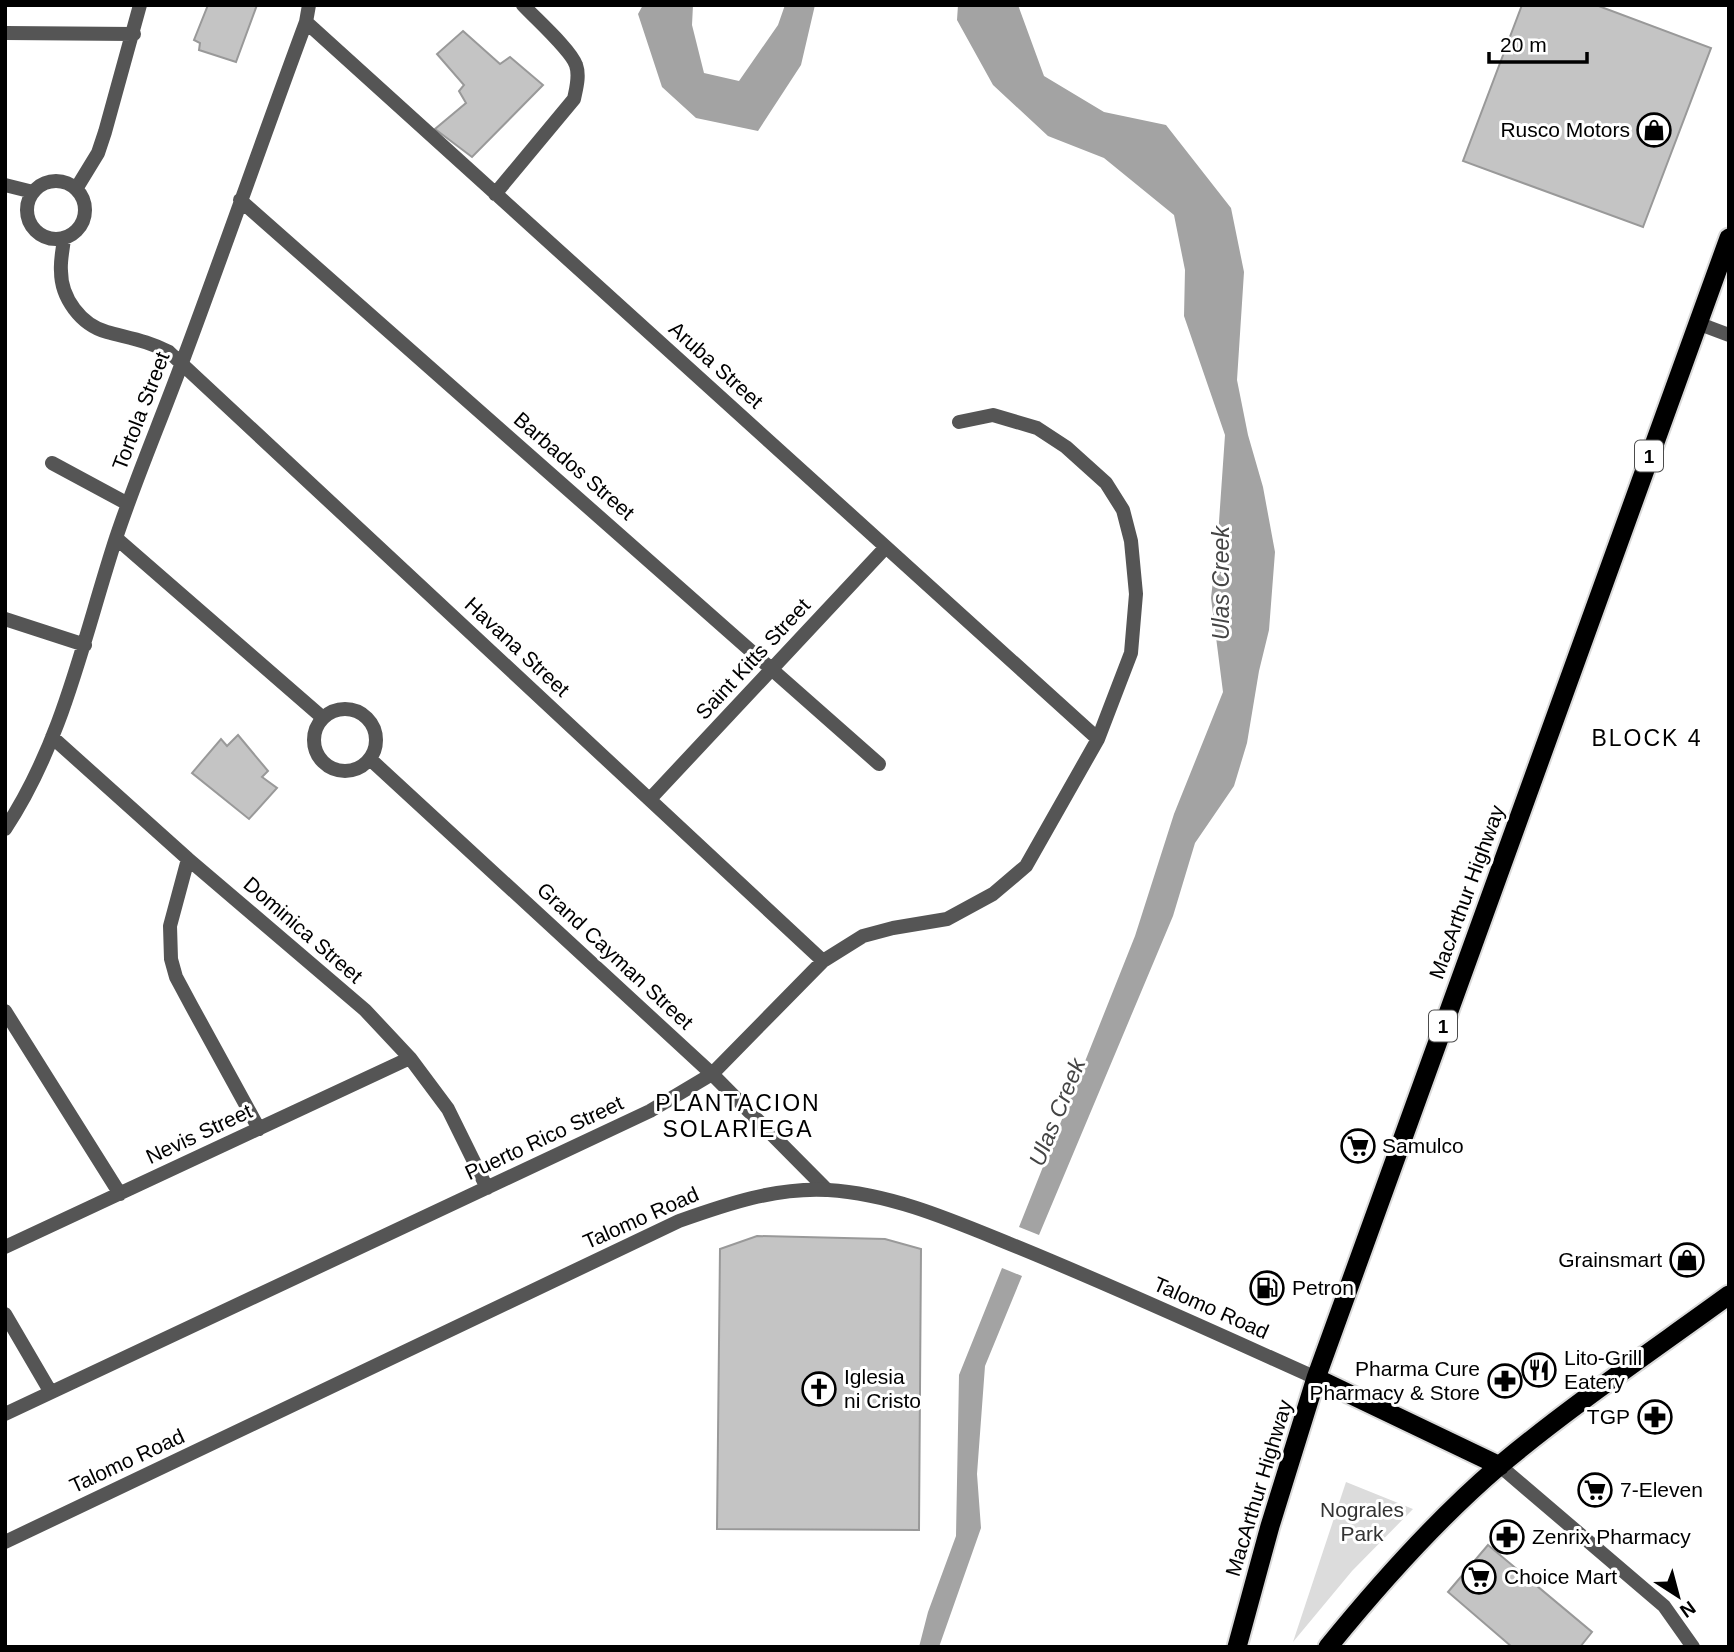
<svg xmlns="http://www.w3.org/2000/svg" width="1734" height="1652" font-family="Helvetica,sans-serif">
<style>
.green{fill:#dcdcdc}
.water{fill:#a3a3a3}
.building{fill:#c4c4c4;stroke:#999;stroke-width:2}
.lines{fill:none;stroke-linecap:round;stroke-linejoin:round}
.trunk-casing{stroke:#dbdbdb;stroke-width:23}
.service{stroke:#555;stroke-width:14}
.minor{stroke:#555;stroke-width:14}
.tertiary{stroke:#555;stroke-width:14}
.trunk{stroke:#000;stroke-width:19}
.labels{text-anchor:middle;stroke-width:6;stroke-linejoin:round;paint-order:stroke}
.shield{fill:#fff;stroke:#4c4c4c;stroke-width:2}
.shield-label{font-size:19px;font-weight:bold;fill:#000}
.poi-label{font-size:21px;fill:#000;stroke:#fff;text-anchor:start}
.street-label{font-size:21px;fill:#000;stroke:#fff}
.park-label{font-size:21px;fill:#333;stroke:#fff}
.water-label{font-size:23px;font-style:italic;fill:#444;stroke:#fff}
.neighbourhood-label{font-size:23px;letter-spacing:2px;fill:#000;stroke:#fff}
</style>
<rect width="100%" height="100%" fill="#fff"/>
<!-- green -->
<path class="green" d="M 1346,1482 L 1413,1509 L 1352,1571 L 1293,1642 Z"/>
<!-- water -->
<path class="water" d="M 643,5 L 693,5 L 692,25 L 704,73 L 739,81 L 778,25 L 785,5 L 815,5 L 801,65 L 758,131 L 696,118 L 662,87 L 638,14 Z
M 958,5 L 1018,5 L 1044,76 L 1104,112 L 1166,125 L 1231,208 L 1244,272 L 1237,380 L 1248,435 L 1263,487 L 1275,552 L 1269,630 L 1259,671 L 1247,743 L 1234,786 L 1195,843 L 1173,916 L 1039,1235 L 1019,1227 L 1135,936 L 1174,814 L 1223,692 L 1211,598 L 1218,536 L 1225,435 L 1184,316 L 1185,270 L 1174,215 L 1104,158 L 1048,136 L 993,85 L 957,20 Z
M 1002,1268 L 1022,1276 L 985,1366 L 977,1474 L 981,1528 L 939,1647 L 919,1647 L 928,1612 L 956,1536 L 959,1375 Z"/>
<!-- building -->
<path class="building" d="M 208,5 L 257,5 L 236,62 L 199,50 L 200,43 L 194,40 Z
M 1522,5 L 1596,5 L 1711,48 L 1643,227 L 1463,161 Z
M 463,31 L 500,64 L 510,57 L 543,85 L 472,157 L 435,129 L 466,103 L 459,91 L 464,85 L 437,54 Z
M 238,735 L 268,771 L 262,777 L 277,788 L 249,819 L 192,773 L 221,739 L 227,746 Z
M 757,1236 L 885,1239 L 921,1249 L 919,1530 L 717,1529 L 720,1249 Z
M 1488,1545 L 1592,1632 L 1580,1647 L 1512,1647 L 1448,1592 Z"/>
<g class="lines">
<defs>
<path id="trunk" d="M 1316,1378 L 1500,1466
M 1237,1647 L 1270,1526 L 1316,1378 L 1729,238
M 1328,1647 C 1380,1583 1436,1520 1499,1466 C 1572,1405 1652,1351 1729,1295"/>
</defs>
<!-- trunk casing -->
<use href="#trunk" class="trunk-casing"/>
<!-- service -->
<path class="service" d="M 1697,323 L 1729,335"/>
<!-- minor -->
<path class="minor" d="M 306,22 L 1098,739
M 6,33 L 134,34
M27 210a29 29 0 1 1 58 0a29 29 0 1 1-58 0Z
M 5,185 L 33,192
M 76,189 L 98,153 L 105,132 L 140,5
M 495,194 L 574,99 C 576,89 580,76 576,65 C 571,50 536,19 523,5
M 240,200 L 879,764
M 64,238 C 63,249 60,261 61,271 C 61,298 81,325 107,332 C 129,338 149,341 169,352 L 823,961
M 52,463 L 128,504
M 116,538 L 323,718
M 5,619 L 85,645
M314 740a31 31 0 1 1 62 0a31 31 0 1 1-62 0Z
M 52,737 L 188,859 L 365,1010 L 410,1058 L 448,1109 L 487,1188
M 370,759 L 712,1074 L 827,1190
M 650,799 L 886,547
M 5,829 C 63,742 84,636 116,538 C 136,478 161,420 183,360 C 225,248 264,135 306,22 L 309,5
M 188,859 L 170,926 L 171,959 L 176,977 L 191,1005 L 259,1129
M 5,1011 L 120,1194
M 5,1247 L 410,1058
M 5,1314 L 50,1391
M 5,1414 L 650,1111 L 712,1074 L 823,961 L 863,936 L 893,928 L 947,919 L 993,894 L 1026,866 L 1098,739 L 1131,653 L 1136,594 L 1131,541 L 1123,510 L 1106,483 L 1066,447 L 1037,428 L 993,415 L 959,422
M 1500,1466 L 1664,1606 L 1693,1647"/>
<!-- tertiary -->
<path class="tertiary" d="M 5,1542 L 679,1221 C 727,1204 776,1187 828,1190 C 895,1194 958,1223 1020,1248 C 1120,1289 1218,1334 1316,1378"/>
<!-- trunk -->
<use href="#trunk" class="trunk"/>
</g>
<!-- icons -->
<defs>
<symbol id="shop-ring" viewBox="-11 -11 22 22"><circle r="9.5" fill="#fff" stroke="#000" stroke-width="1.5"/><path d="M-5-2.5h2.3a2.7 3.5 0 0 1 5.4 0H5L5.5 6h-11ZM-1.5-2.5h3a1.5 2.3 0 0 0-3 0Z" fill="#000"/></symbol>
<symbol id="supermarket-ring" viewBox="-11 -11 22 22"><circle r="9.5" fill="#fff" stroke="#000" stroke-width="1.5"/><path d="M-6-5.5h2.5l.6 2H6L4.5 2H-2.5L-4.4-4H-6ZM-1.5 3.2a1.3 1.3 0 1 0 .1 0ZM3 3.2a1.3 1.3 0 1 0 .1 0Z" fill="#000"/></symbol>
<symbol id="fuel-ring" viewBox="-11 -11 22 22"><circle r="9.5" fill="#fff" stroke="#000" stroke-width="1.5"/><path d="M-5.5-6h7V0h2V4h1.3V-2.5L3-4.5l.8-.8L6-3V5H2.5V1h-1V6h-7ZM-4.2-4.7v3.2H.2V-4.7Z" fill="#000"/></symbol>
<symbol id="restaurant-ring" viewBox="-11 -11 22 22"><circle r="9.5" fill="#fff" stroke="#000" stroke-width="1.5"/><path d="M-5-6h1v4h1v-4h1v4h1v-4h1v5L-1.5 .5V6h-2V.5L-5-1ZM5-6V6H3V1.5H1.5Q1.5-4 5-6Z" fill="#000"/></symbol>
<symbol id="pharmacy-ring" viewBox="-11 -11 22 22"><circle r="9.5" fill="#fff" stroke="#000" stroke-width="1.5"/><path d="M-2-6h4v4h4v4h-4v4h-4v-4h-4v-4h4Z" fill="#000"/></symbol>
<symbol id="church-ring" viewBox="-11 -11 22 22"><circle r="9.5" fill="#fff" stroke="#000" stroke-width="1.5"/><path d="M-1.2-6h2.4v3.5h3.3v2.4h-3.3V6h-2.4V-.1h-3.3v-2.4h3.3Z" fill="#000"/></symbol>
</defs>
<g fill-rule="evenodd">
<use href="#shop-ring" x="1635" y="111" width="38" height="38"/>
<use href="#supermarket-ring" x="1339" y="1127" width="38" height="38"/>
<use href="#shop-ring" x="1668" y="1241" width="38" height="38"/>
<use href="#fuel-ring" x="1248" y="1269" width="38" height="38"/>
<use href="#restaurant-ring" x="1520" y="1351" width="38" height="38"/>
<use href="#pharmacy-ring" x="1486" y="1362" width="38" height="38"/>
<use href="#church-ring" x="800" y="1370" width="38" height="38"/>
<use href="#pharmacy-ring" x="1636" y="1398" width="38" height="38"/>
<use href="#supermarket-ring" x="1576" y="1471" width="38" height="38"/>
<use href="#pharmacy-ring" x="1488" y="1518" width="38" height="38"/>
<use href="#supermarket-ring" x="1460" y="1558" width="38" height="38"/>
</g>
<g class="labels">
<!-- shield labels -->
<g class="shield">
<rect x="1635" y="440.5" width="28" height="31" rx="5"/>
<rect x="1429" y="1010.5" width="28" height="31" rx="5"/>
</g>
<g class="shield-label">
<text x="1649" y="463">1</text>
<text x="1443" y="1033">1</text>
</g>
<!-- poi labels -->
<g class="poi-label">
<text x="1630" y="137" text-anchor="end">Rusco Motors</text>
<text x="1382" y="1153">Samulco</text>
<text x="1662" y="1267" text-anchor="end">Grainsmart</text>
<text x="1292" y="1295">Petron</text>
<text x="1564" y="1365">Lito-Grill<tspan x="1564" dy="24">Eatery</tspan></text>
<text x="1480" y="1376" text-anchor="end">Pharma Cure<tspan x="1480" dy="24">Pharmacy &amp; Store</tspan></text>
<text x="844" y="1384">Iglesia<tspan x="844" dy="24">ni Cristo</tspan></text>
<text x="1630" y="1424" text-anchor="end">TGP</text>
<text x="1620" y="1497">7-Eleven</text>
<text x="1532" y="1544">Zenrix Pharmacy</text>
<text x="1504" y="1584">Choice Mart</text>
</g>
<!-- street labels -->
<g class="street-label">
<text transform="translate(716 365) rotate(42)" y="7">Aruba Street</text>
<text transform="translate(141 411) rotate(-69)" y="7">Tortola Street</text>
<text transform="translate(574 466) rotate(41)" y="7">Barbados Street</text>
<text transform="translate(517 647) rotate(43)" y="7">Havana Street</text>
<text transform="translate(753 659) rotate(-47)" y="7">Saint Kitts Street</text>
<text transform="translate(1467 892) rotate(-70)" y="7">MacArthur Highway</text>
<text transform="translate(303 930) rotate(41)" y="7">Dominica Street</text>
<text transform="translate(615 956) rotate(43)" y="7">Grand Cayman Street</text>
<text transform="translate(199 1134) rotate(-25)" y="7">Nevis Street</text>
<text transform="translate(544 1138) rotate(-25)" y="7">Puerto Rico Street</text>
<text transform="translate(641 1218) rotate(-24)" y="7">Talomo Road</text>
<text transform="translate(1211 1308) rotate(24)" y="7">Talomo Road</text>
<text transform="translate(127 1461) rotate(-25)" y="7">Talomo Road</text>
<text transform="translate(1259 1488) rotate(-73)" y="7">MacArthur Highway</text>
</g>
<!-- park labels -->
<g class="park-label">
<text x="1362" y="1517">Nograles<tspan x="1362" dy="24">Park</tspan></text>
</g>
<!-- water labels -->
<g class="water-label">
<text transform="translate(1221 583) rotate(-90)" y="8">Ulas Creek</text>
<text transform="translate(1057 1112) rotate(-68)" y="8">Ulas Creek</text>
</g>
<!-- neighbourhood labels -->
<g class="neighbourhood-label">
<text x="1647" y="746">BLOCK 4</text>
<text x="738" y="1111">PLANTACION<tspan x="738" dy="26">SOLARIEGA</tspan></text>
</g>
</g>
<!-- border -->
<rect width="1734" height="1652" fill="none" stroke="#000000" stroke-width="14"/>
<!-- north arrow -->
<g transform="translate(1678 1596) rotate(144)" stroke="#ffffff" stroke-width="5" paint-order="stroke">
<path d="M0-5L12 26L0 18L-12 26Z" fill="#000000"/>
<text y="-10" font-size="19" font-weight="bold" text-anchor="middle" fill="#000000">N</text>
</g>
<!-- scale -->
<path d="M1489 52v10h98v-10" fill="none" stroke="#000000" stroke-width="3.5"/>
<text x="1500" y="52" font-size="21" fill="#000000" stroke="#ffffff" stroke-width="5" paint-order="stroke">20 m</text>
</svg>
